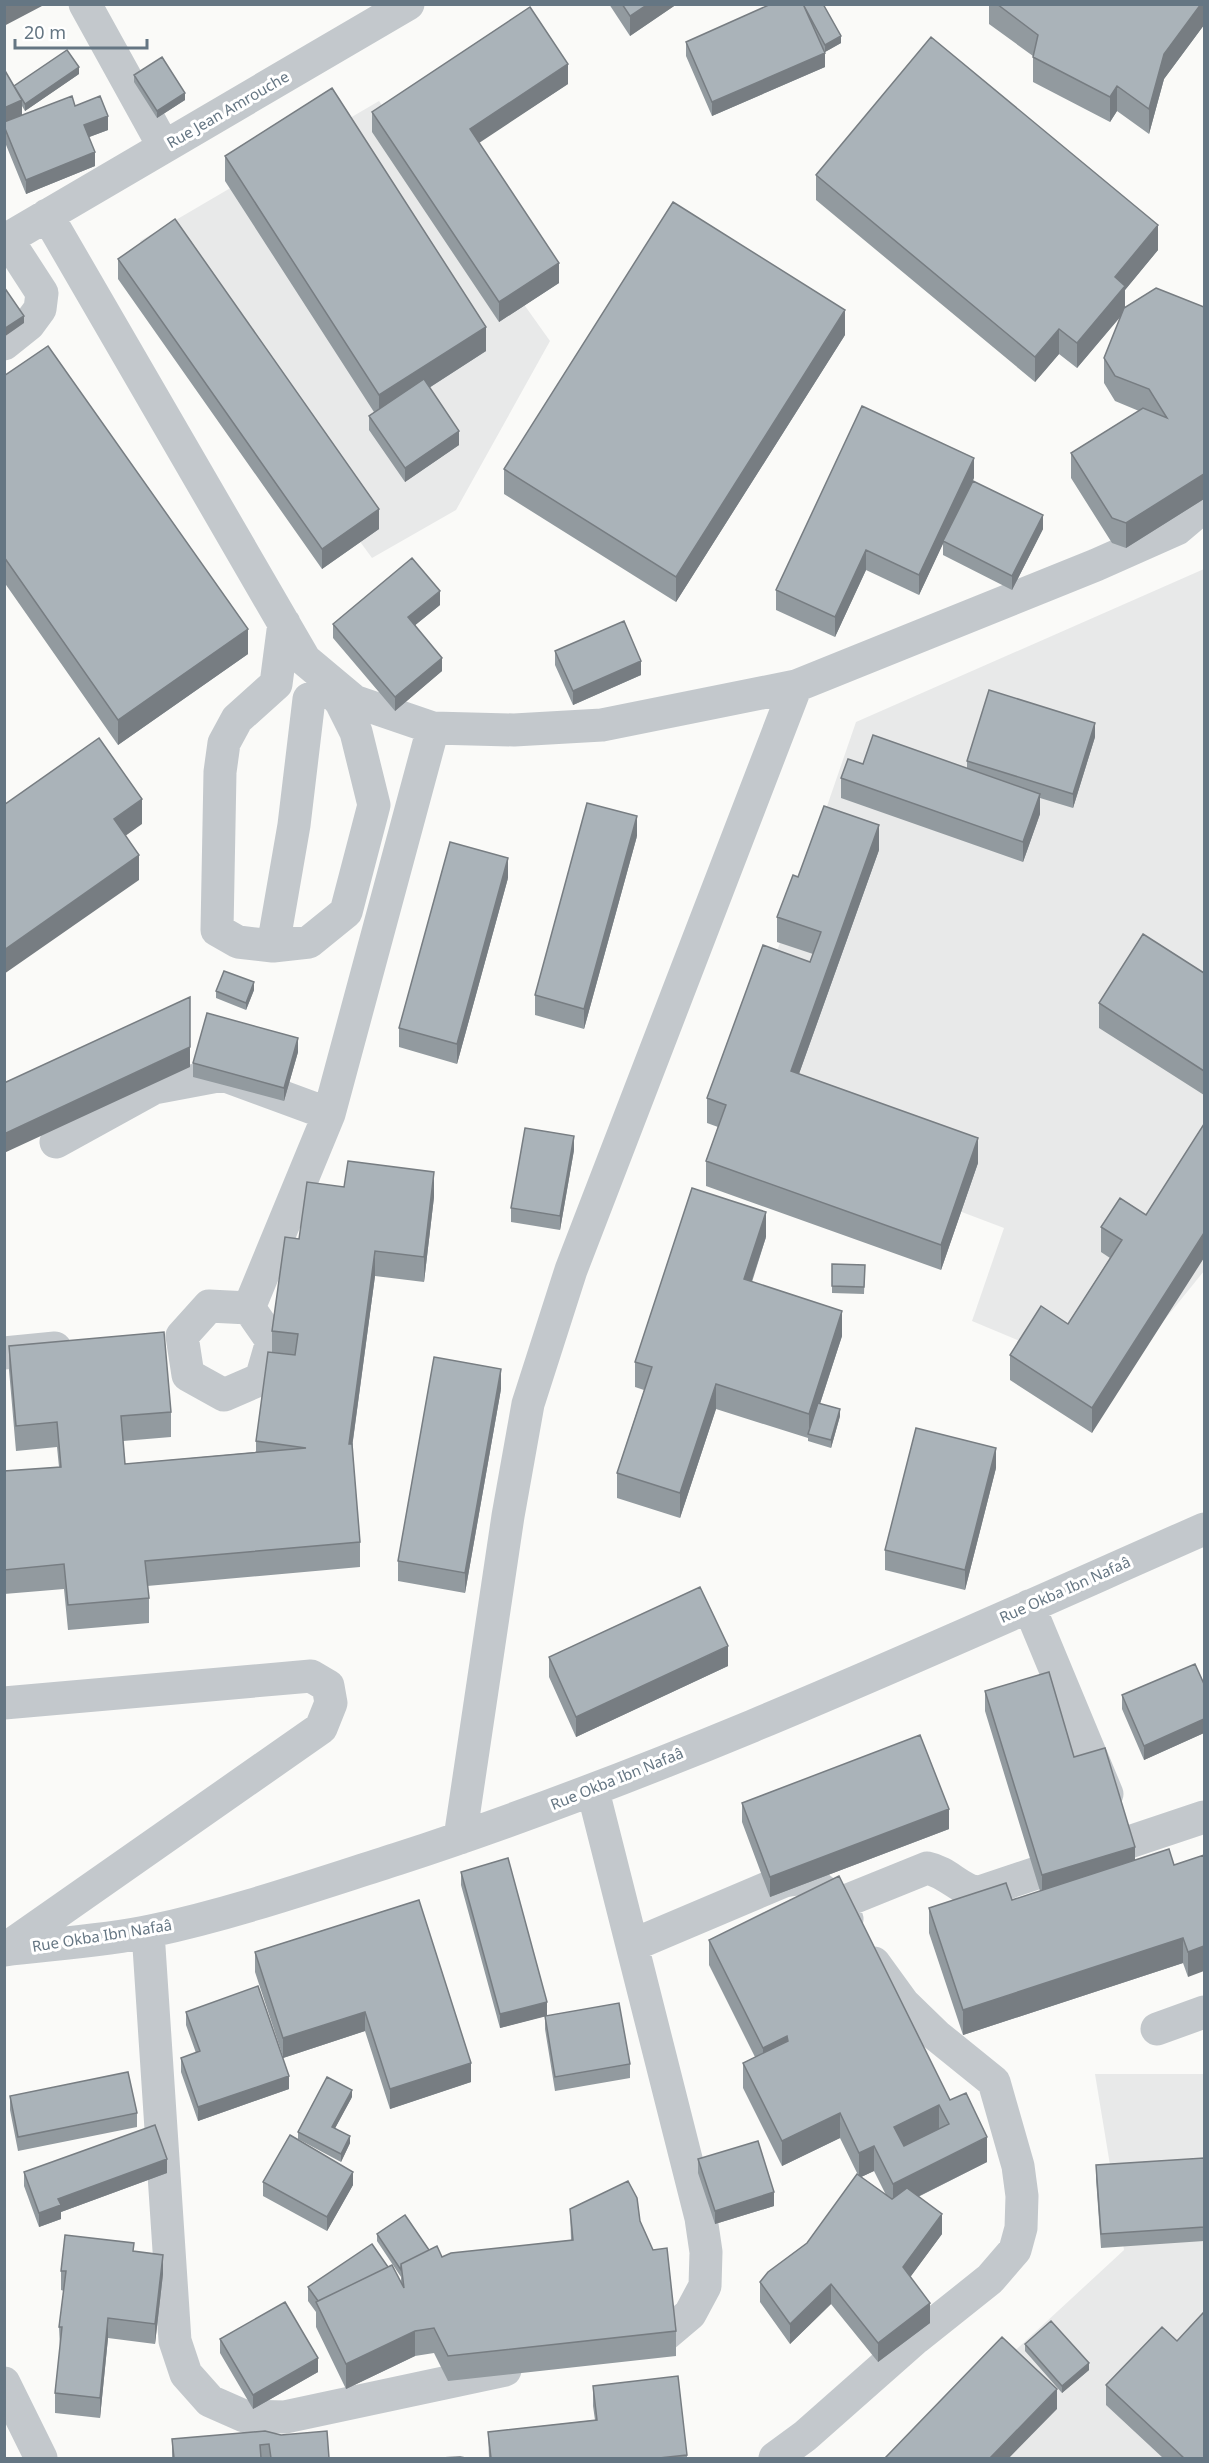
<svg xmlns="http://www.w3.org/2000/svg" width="1209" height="2463" font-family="'Noto Sans',sans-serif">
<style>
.built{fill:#e8e9e9}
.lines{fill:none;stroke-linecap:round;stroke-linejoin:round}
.minor{stroke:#c3c8cc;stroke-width:33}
.wall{fill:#929a9f;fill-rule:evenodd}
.shaded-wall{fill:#777d82}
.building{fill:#aab3b9;stroke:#777d82;stroke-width:1.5;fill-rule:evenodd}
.labels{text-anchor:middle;stroke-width:6;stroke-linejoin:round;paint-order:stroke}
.street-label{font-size:15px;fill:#657683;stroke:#fff}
</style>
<rect width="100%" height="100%" fill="#fafaf8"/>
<!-- built -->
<path class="built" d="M 379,101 L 550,341 L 456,510 L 372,558 L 140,241 Z
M 1204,569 L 1204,1271 L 1115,1381 L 972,1321 L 1004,1228 L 719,1120 L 856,722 Z
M 1095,2074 L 1204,2074 L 1204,2458 L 899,2458 L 1124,2250 Z"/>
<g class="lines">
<!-- minor -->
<path class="minor" d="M 85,4 L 164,147
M 47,215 L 305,660 L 354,701 L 433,728 L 514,730 L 602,725 L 796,686 L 1096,565 L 1177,529 L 1204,506
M 4,344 L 29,324 L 40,309 L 42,293 L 7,239 L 408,4
M 284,623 L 276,684 L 237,719 L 224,743 L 220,772 L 217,930 L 238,942 L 273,946 L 309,942 L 346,912 L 374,805 L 356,732 L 341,702 L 329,688
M 273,946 L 294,825 L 309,699
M 56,1142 L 154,1088 L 223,1075 L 329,1114
M 209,1306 L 249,1308 L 272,1341 L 261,1379 L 224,1395 L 188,1375 L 182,1336 Z
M 249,1308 L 329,1114 L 433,728
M 4,1353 L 55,1348
M 1029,1606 L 1107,1794
M 4,1703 L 311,1676 L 328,1686 L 331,1703 L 321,1728 L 8,1947
M 593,1791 L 701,2218 L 706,2252 L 705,2286 L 690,2314 L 664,2336 L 634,2343
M 460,1838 L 508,1516 L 528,1404 L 571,1270 L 796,686
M 838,1904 L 927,1868 C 947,1872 958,1888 977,1893 L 1204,1817
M 148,1932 L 175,2341 L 186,2374 L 210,2401 L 244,2416 L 285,2417 L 505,2370
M 633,1945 L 784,1881 C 789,1880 795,1879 799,1879 C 819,1882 837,1903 847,1919
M 4,1950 C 53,1944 103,1941 151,1931 C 235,1913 315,1885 397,1859 C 673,1769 939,1646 1204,1529
M 1157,2029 L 1204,2012
M 4,2383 L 41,2458
M 775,2458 L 805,2436 L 916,2338 L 990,2279 L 1015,2250 L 1021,2228 L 1022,2196 L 1018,2166 L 994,2082 L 937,2036 L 903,2003 L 874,1963"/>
</g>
<!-- wall -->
<path class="wall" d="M 609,4 L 677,4 L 630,36 Z
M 823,4 L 841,43 L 825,52 L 822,47 L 825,67 L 712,116 L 686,56 L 686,42 Z
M 989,4 L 1204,4 L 1204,25 L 1164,79 L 1149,134 L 1117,111 L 1110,122 L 1033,82 L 1033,56 L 989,24 Z
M 4,69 L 14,86 L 79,74 L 25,111 L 22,106 L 22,116 L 75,106 L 108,130 L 89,137 L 95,166 L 26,194 L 4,140 Z
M 134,75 L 185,100 L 157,118 L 134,82 Z
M 568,84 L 479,142 L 559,283 L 499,322 L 372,132 L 372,112 Z
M 225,156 L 486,351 L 429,388 L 459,445 L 405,482 L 369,430 L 369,416 L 374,412 L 225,181 Z
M 816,175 L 1158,250 L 1125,290 L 1125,307 L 1204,307 L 1204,499 L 1126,548 L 1112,543 L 1071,478 L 1071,453 L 1139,411 L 1115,401 L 1104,383 L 1104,358 L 1122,315 L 1077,368 L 1059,354 L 1035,382 L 816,200 Z
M 118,259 L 379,529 L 322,569 L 118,279 Z
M 845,335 L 676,602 L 504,494 L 504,469 Z
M 4,376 L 248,654 L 118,745 L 4,582 Z
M 974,478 L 958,511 L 1043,529 L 1012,590 L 943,555 L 943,543 L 919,595 L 866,570 L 835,637 L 776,610 L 776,590 Z
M 440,605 L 415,625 L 442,671 L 395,711 L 333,638 L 333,624 Z
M 555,651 L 641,675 L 573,705 L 555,665 Z
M 1095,737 L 1073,808 L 1040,798 L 1040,814 L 1023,862 L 841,798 L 841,778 L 863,764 L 967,768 L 967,761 Z
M 637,836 L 584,1029 L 535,1015 L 535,995 Z
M 879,850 L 799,1074 L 978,1163 L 941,1270 L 706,1186 L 706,1161 L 718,1127 L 707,1123 L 707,1098 L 810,962 L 813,954 L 777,942 L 777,917 L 798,877 Z
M 508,878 L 457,1064 L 399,1047 L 399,1028 Z
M 1204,973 L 1204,1095 L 1099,1028 L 1099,1003 Z
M 254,990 L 246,1010 L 216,998 L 216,991 Z
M 298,1052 L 284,1101 L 193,1077 L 193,1063 Z
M 574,1150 L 560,1230 L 511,1222 L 511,1208 Z
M 434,1197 L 424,1282 L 375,1276 L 352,1448 L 360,1542 L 360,1567 L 147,1586 L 149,1598 L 149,1623 L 68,1630 L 64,1589 L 4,1594 L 4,1471 L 59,1467 L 57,1447 L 16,1451 L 9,1370 L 9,1346 L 171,1412 L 171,1437 L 123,1441 L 125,1464 L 256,1452 L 256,1441 L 272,1352 L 272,1331 L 299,1239 Z
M 1146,1215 L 1092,1433 L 1010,1380 L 1010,1355 L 1068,1324 L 1110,1258 L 1101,1252 L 1101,1227 Z
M 766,1237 L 752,1282 L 842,1336 L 820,1404 L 840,1416 L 831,1448 L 808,1441 L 808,1438 L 716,1409 L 680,1518 L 617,1498 L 617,1473 L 644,1390 L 635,1387 L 635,1362 Z
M 832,1264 L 865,1265 L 864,1294 L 832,1293 Z
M 501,1389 L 465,1593 L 398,1581 L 398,1561 Z
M 996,1468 L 965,1590 L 885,1570 L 885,1550 Z
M 549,1657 L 728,1666 L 576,1737 L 549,1677 Z
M 1204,1684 L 1204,1733 L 1144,1760 L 1122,1709 L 1122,1695 Z
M 985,1691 L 1074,1757 L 1135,1860 L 1174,1865 L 1204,1855 L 1188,1977 L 1183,1963 L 963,2035 L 929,1933 L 929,1908 L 1012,1900 L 1040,1891 L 985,1711 Z
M 742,1803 L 949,1829 L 770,1897 L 742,1822 Z
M 461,1872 L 547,2015 L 630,2064 L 630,2078 L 555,2091 L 545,2029 L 545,2016 L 500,2028 L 461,1885 Z
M 419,1900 L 471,2082 L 390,2109 L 365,2031 L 283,2058 L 289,2089 L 198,2121 L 181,2072 L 181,2058 L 196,2053 L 186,2025 L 186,2012 L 283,2057 L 255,1972 L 255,1952 Z
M 709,1940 L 950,2100 L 987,2162 L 918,2197 L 942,2234 L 910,2277 L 930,2323 L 878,2362 L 831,2304 L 790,2344 L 760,2302 L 760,2282 L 807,2243 L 858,2175 L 840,2138 L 782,2166 L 743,2088 L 743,2063 L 755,2057 L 709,1965 ZM 874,2171 L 886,2195 L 861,2177 Z
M 10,2096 L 137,2113 L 137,2127 L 18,2151 L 10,2110 Z
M 352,2097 L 335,2128 L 350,2143 L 341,2162 L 298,2139 L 298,2132 Z
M 1204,2158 L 1204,2241 L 1101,2248 L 1096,2179 L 1096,2165 Z
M 698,2159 L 774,2206 L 715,2224 L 698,2173 Z
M 24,2172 L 167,2173 L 61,2212 L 61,2219 L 39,2227 L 24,2186 Z
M 263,2182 L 353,2185 L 327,2231 L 263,2196 Z
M 570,2209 L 640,2221 L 676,2331 L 676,2356 L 448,2381 L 434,2353 L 415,2356 L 346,2389 L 316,2327 L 316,2312 L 308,2301 L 308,2287 L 388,2267 L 401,2283 L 401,2277 L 377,2241 L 377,2234 L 429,2250 L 442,2257 L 571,2240 Z
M 134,2251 L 163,2274 L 155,2344 L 108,2338 L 100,2418 L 55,2413 L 55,2393 L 60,2347 L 59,2327 L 64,2291 L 61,2290 L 61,2271 Z
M 220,2339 L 318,2372 L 253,2409 L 220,2353 Z
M 1025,2344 L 1089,2370 L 1062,2393 L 1025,2351 Z
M 1106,2385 L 1204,2458 L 1163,2458 L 1106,2405 Z
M 593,2386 L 687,2455 L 687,2458 L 489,2458 L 488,2432 L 595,2420 L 593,2406 Z
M 265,2431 L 329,2458 L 172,2458 L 172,2439 Z"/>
<!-- shaded-wall -->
<path class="shaded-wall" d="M 8,4 L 42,4 L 42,6 L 4,26 L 4,7 Z
M 648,4 L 677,4 L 630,36 L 630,16 Z
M 1201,4 L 1204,4 L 1204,25 L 1164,79 L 1149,134 L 1149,109 L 1164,54 Z
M 841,36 L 841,43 L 825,52 L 825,45 Z
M 825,53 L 825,67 L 712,116 L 712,102 Z
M 568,64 L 568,84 L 470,149 L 470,129 Z
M 79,67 L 79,74 L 25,111 L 25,104 Z
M 1117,86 L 1117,111 L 1110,122 L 1110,97 Z
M 185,93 L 185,100 L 157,118 L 157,111 Z
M 22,100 L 22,120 L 4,126 L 4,108 Z
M 108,116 L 108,130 L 84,139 L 84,125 Z
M 95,152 L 95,166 L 26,194 L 26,180 Z
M 1158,225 L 1158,250 L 1125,290 L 1125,311 L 1077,368 L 1077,343 L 1115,277 Z
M 559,263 L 559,283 L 499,322 L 499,302 Z
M 845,310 L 845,335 L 676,602 L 676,577 Z
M 24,316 L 24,323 L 4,337 L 4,329 Z
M 486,327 L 486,351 L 379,420 L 379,395 Z
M 1059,329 L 1059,354 L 1035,382 L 1035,357 Z
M 459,431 L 459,445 L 405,482 L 405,468 Z
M 974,458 L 974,478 L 919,595 L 919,575 Z
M 1204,474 L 1204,499 L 1126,548 L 1126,523 Z
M 379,509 L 379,529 L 322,569 L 322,549 Z
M 1043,515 L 1043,529 L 1012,590 L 1012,576 Z
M 866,550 L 866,570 L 835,637 L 835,617 Z
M 440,591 L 440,605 L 408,631 L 408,617 Z
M 248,629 L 248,654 L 118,745 L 118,720 Z
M 442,658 L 442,671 L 395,711 L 395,697 Z
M 641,661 L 641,675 L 573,705 L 573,691 Z
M 1095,723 L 1095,737 L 1073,808 L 1073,794 Z
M 1040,794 L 1040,814 L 1023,862 L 1023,842 Z
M 142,799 L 142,824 L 114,844 L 114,819 Z
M 637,816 L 637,836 L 584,1029 L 584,1009 Z
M 879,825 L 879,850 L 791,1096 L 791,1071 Z
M 139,855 L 139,880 L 4,974 L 4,950 Z
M 508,858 L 508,878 L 457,1064 L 457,1044 Z
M 254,982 L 254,990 L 246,1010 L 246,1003 Z
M 298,1038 L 298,1052 L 284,1101 L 284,1088 Z
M 190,1047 L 190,1067 L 4,1153 L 4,1134 Z
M 574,1136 L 574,1150 L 560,1230 L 560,1216 Z
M 978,1138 L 978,1163 L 941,1270 L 941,1245 Z
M 434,1172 L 434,1197 L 424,1282 L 424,1257 Z
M 766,1212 L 766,1237 L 744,1304 L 744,1279 Z
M 1204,1233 L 1204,1258 L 1092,1433 L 1092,1408 Z
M 375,1251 L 375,1276 L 349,1469 L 349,1444 Z
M 842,1311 L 842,1336 L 810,1434 L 809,1434 L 809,1414 Z
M 501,1369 L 501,1389 L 465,1593 L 465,1573 Z
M 716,1384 L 716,1409 L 680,1518 L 680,1493 Z
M 840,1409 L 840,1416 L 831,1448 L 831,1440 Z
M 996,1448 L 996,1468 L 965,1590 L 965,1570 Z
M 728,1646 L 728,1666 L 576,1737 L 576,1717 Z
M 1204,1719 L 1204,1733 L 1144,1760 L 1144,1746 Z
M 949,1809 L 949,1829 L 770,1897 L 770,1877 Z
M 1135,1847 L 1135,1867 L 1042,1895 L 1042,1875 Z
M 1183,1938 L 1183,1963 L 963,2035 L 963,2010 Z
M 1204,1946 L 1204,1971 L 1188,1977 L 1188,1952 Z
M 547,2002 L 547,2016 L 500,2028 L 500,2014 Z
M 365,2012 L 365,2031 L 283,2058 L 283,2038 Z
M 787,2036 L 787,2061 L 763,2073 L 763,2048 Z
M 471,2063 L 471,2082 L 390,2109 L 390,2089 Z
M 289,2076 L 289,2089 L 198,2121 L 198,2107 Z
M 352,2090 L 352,2097 L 332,2134 L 332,2127 Z
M 939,2105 L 939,2130 L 894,2152 L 894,2127 Z
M 840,2113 L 840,2138 L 782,2166 L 782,2141 Z
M 350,2136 L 350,2143 L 341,2162 L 341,2154 Z
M 987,2137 L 987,2162 L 893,2209 L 893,2184 Z
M 874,2146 L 874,2171 L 859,2178 L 859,2153 Z
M 167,2159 L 167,2173 L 61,2212 L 61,2219 L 39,2227 L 39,2213 L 58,2199 Z
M 353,2172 L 353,2185 L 327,2231 L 327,2217 Z
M 774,2192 L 774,2206 L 715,2224 L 715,2211 Z
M 942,2214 L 942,2234 L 903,2287 L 903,2267 Z
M 163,2255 L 163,2274 L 155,2344 L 155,2324 Z
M 831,2284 L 831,2304 L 790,2344 L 790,2324 Z
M 930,2303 L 930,2323 L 878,2362 L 878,2343 Z
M 108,2318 L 108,2338 L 100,2418 L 100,2398 Z
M 415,2331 L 415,2356 L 346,2389 L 346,2364 Z
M 318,2358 L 318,2372 L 253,2409 L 253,2395 Z
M 1089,2363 L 1089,2370 L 1062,2393 L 1062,2386 Z
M 1057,2389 L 1057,2409 L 1009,2458 L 990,2458 Z"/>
<!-- building -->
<path class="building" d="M 622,4 L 648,4 L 630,16 Z
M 771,4 L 803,4 L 825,53 L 712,102 L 686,42 Z
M 803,4 L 823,4 L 841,36 L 825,45 Z
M 997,4 L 1201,4 L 1164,54 L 1149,109 L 1117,86 L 1110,97 L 1033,57 L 1038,35 Z
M 530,7 L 568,64 L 470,129 L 559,263 L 499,302 L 372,112 Z
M 931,37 L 1158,225 L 1115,277 L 1125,286 L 1077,343 L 1059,329 L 1035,357 L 816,175 Z
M 67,50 L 79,67 L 25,104 L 14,86 Z
M 162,57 L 185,93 L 157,111 L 134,75 Z
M 4,69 L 22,100 L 4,108 Z
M 332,88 L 486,327 L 379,395 L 225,156 Z
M 72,96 L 75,106 L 100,96 L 108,116 L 84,125 L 95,152 L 26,180 L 4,126 L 4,122 Z
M 673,202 L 845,310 L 676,577 L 504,469 Z
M 175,219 L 379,509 L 322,549 L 118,259 Z
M 4,287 L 24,316 L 4,329 Z
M 1156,288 L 1204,307 L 1204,474 L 1126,523 L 1112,518 L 1071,453 L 1143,408 L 1167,418 L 1149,389 L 1115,376 L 1104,358 L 1124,308 Z
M 48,346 L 248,629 L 118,720 L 4,557 L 4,376 Z
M 424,379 L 459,431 L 405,468 L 369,416 Z
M 862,406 L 974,458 L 919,575 L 866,550 L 835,617 L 776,590 Z
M 973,481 L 1043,515 L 1012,576 L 943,541 Z
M 412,558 L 440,591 L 408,617 L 442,658 L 395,697 L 333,624 Z
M 624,621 L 641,661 L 573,691 L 555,651 Z
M 989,690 L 1095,723 L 1073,794 L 967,761 Z
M 873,735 L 1040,794 L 1023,842 L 841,778 L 848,759 L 863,764 Z
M 99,738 L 142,799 L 114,819 L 139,855 L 4,950 L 4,805 Z
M 587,803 L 637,816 L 584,1009 L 535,995 Z
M 824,806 L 879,825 L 791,1071 L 978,1138 L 941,1245 L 706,1161 L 726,1105 L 707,1098 L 763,945 L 810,962 L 821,932 L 777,917 L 793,875 L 798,877 Z
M 450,842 L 508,858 L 457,1044 L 399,1028 Z
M 1143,934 L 1204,973 L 1204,1071 L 1099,1003 Z
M 224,971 L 254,982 L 246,1003 L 216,991 Z
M 190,997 L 190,1047 L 4,1134 L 4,1083 Z
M 207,1013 L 298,1038 L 284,1088 L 193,1063 Z
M 1204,1124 L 1204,1233 L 1092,1408 L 1010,1355 L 1041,1306 L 1068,1324 L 1122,1240 L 1101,1227 L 1120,1198 L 1146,1215 Z
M 525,1128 L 574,1136 L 560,1216 L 511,1208 Z
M 348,1161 L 434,1172 L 424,1257 L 375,1251 L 349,1444 L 352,1444 L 360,1542 L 145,1561 L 149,1598 L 68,1605 L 64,1564 L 4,1570 L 4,1471 L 61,1467 L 57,1422 L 16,1426 L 9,1346 L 164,1332 L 171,1412 L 121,1416 L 125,1464 L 306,1448 L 256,1441 L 268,1352 L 295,1355 L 298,1334 L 272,1331 L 285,1237 L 299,1239 L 307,1182 L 344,1187 Z
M 692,1188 L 766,1212 L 744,1279 L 842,1311 L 809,1414 L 716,1384 L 680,1493 L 617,1473 L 652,1367 L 635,1362 Z
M 832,1264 L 865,1265 L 864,1287 L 832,1286 Z
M 434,1357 L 501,1369 L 465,1573 L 398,1561 Z
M 818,1403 L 840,1409 L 831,1440 L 808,1434 Z
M 916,1428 L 996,1448 L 965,1570 L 885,1550 Z
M 700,1587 L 728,1646 L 576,1717 L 549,1657 Z
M 1195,1664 L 1204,1684 L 1204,1719 L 1144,1746 L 1122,1695 Z
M 1049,1672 L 1074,1757 L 1105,1748 L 1135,1847 L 1042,1875 L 985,1691 Z
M 920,1735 L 949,1809 L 770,1877 L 742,1803 Z
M 1169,1849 L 1174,1865 L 1204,1855 L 1204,1946 L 1188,1952 L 1183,1938 L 963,2010 L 929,1908 L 1006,1883 L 1012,1900 Z
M 508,1858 L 547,2002 L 500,2014 L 461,1872 Z
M 839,1876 L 950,2100 L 966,2093 L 987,2137 L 893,2184 L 874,2146 L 859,2153 L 840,2113 L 782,2141 L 743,2063 L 788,2041 L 787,2036 L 763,2048 L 709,1940 ZM 939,2105 L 949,2124 L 904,2146 L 894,2127 Z
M 419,1900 L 471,2063 L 390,2089 L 365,2012 L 283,2038 L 255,1952 Z
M 258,1986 L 289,2076 L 198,2107 L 181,2058 L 200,2051 L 186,2012 Z
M 619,2003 L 630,2064 L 555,2077 L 545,2016 Z
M 128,2072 L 137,2113 L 18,2137 L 10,2096 Z
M 327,2077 L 352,2090 L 332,2127 L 350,2136 L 341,2154 L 298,2132 Z
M 155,2125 L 167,2159 L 58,2199 L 61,2205 L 39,2213 L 24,2172 Z
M 290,2135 L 353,2172 L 327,2217 L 263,2182 Z
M 758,2141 L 774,2192 L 715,2211 L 698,2159 Z
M 1204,2158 L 1204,2227 L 1101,2234 L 1096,2165 Z
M 857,2174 L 892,2199 L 907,2188 L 942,2214 L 903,2267 L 930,2303 L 878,2343 L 831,2284 L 790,2324 L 760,2282 L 768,2272 L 807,2243 Z
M 628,2181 L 637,2198 L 640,2221 L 653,2250 L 667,2248 L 676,2331 L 448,2356 L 434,2328 L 415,2331 L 346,2364 L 316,2302 L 392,2265 L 404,2288 L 401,2264 L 437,2246 L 442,2257 L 451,2253 L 573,2240 L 570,2209 Z
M 405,2215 L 429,2250 L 401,2264 L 401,2270 L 377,2234 Z
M 65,2235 L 134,2243 L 133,2251 L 163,2255 L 155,2324 L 108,2318 L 100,2398 L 55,2393 L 62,2327 L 59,2327 L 66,2271 L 61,2271 Z
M 372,2244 L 388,2267 L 318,2301 L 308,2287 Z
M 285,2302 L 318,2358 L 253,2395 L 220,2339 Z
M 1204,2312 L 1204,2458 L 1184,2458 L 1106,2385 L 1162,2327 L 1177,2341 Z
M 1051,2321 L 1089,2363 L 1062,2386 L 1025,2344 Z
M 1002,2337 L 1057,2389 L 990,2458 L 885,2458 Z
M 678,2376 L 687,2455 L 659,2458 L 491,2458 L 488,2432 L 597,2420 L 593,2386 Z
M 265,2431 L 281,2435 L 327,2431 L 329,2458 L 271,2458 L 269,2444 L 260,2445 L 261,2458 L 174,2458 L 172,2439 Z
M 460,2457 L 466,2458 L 440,2458 Z"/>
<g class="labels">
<!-- street labels -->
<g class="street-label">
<text transform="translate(228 110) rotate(-30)" y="5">Rue Jean Amrouche</text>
<text transform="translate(1065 1590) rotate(-24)" y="5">Rue Okba Ibn Nafaâ</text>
<text transform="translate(617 1779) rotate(-22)" y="5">Rue Okba Ibn Nafaâ</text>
<text transform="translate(102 1936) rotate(-9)" y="5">Rue Okba Ibn Nafaâ</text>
</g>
</g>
<!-- border -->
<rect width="1209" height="2463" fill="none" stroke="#657683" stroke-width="12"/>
<!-- scale -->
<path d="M15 39v9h132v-9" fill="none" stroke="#657683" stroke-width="3"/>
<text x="24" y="39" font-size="18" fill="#657683" stroke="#ffffff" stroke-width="4.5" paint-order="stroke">20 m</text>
</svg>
